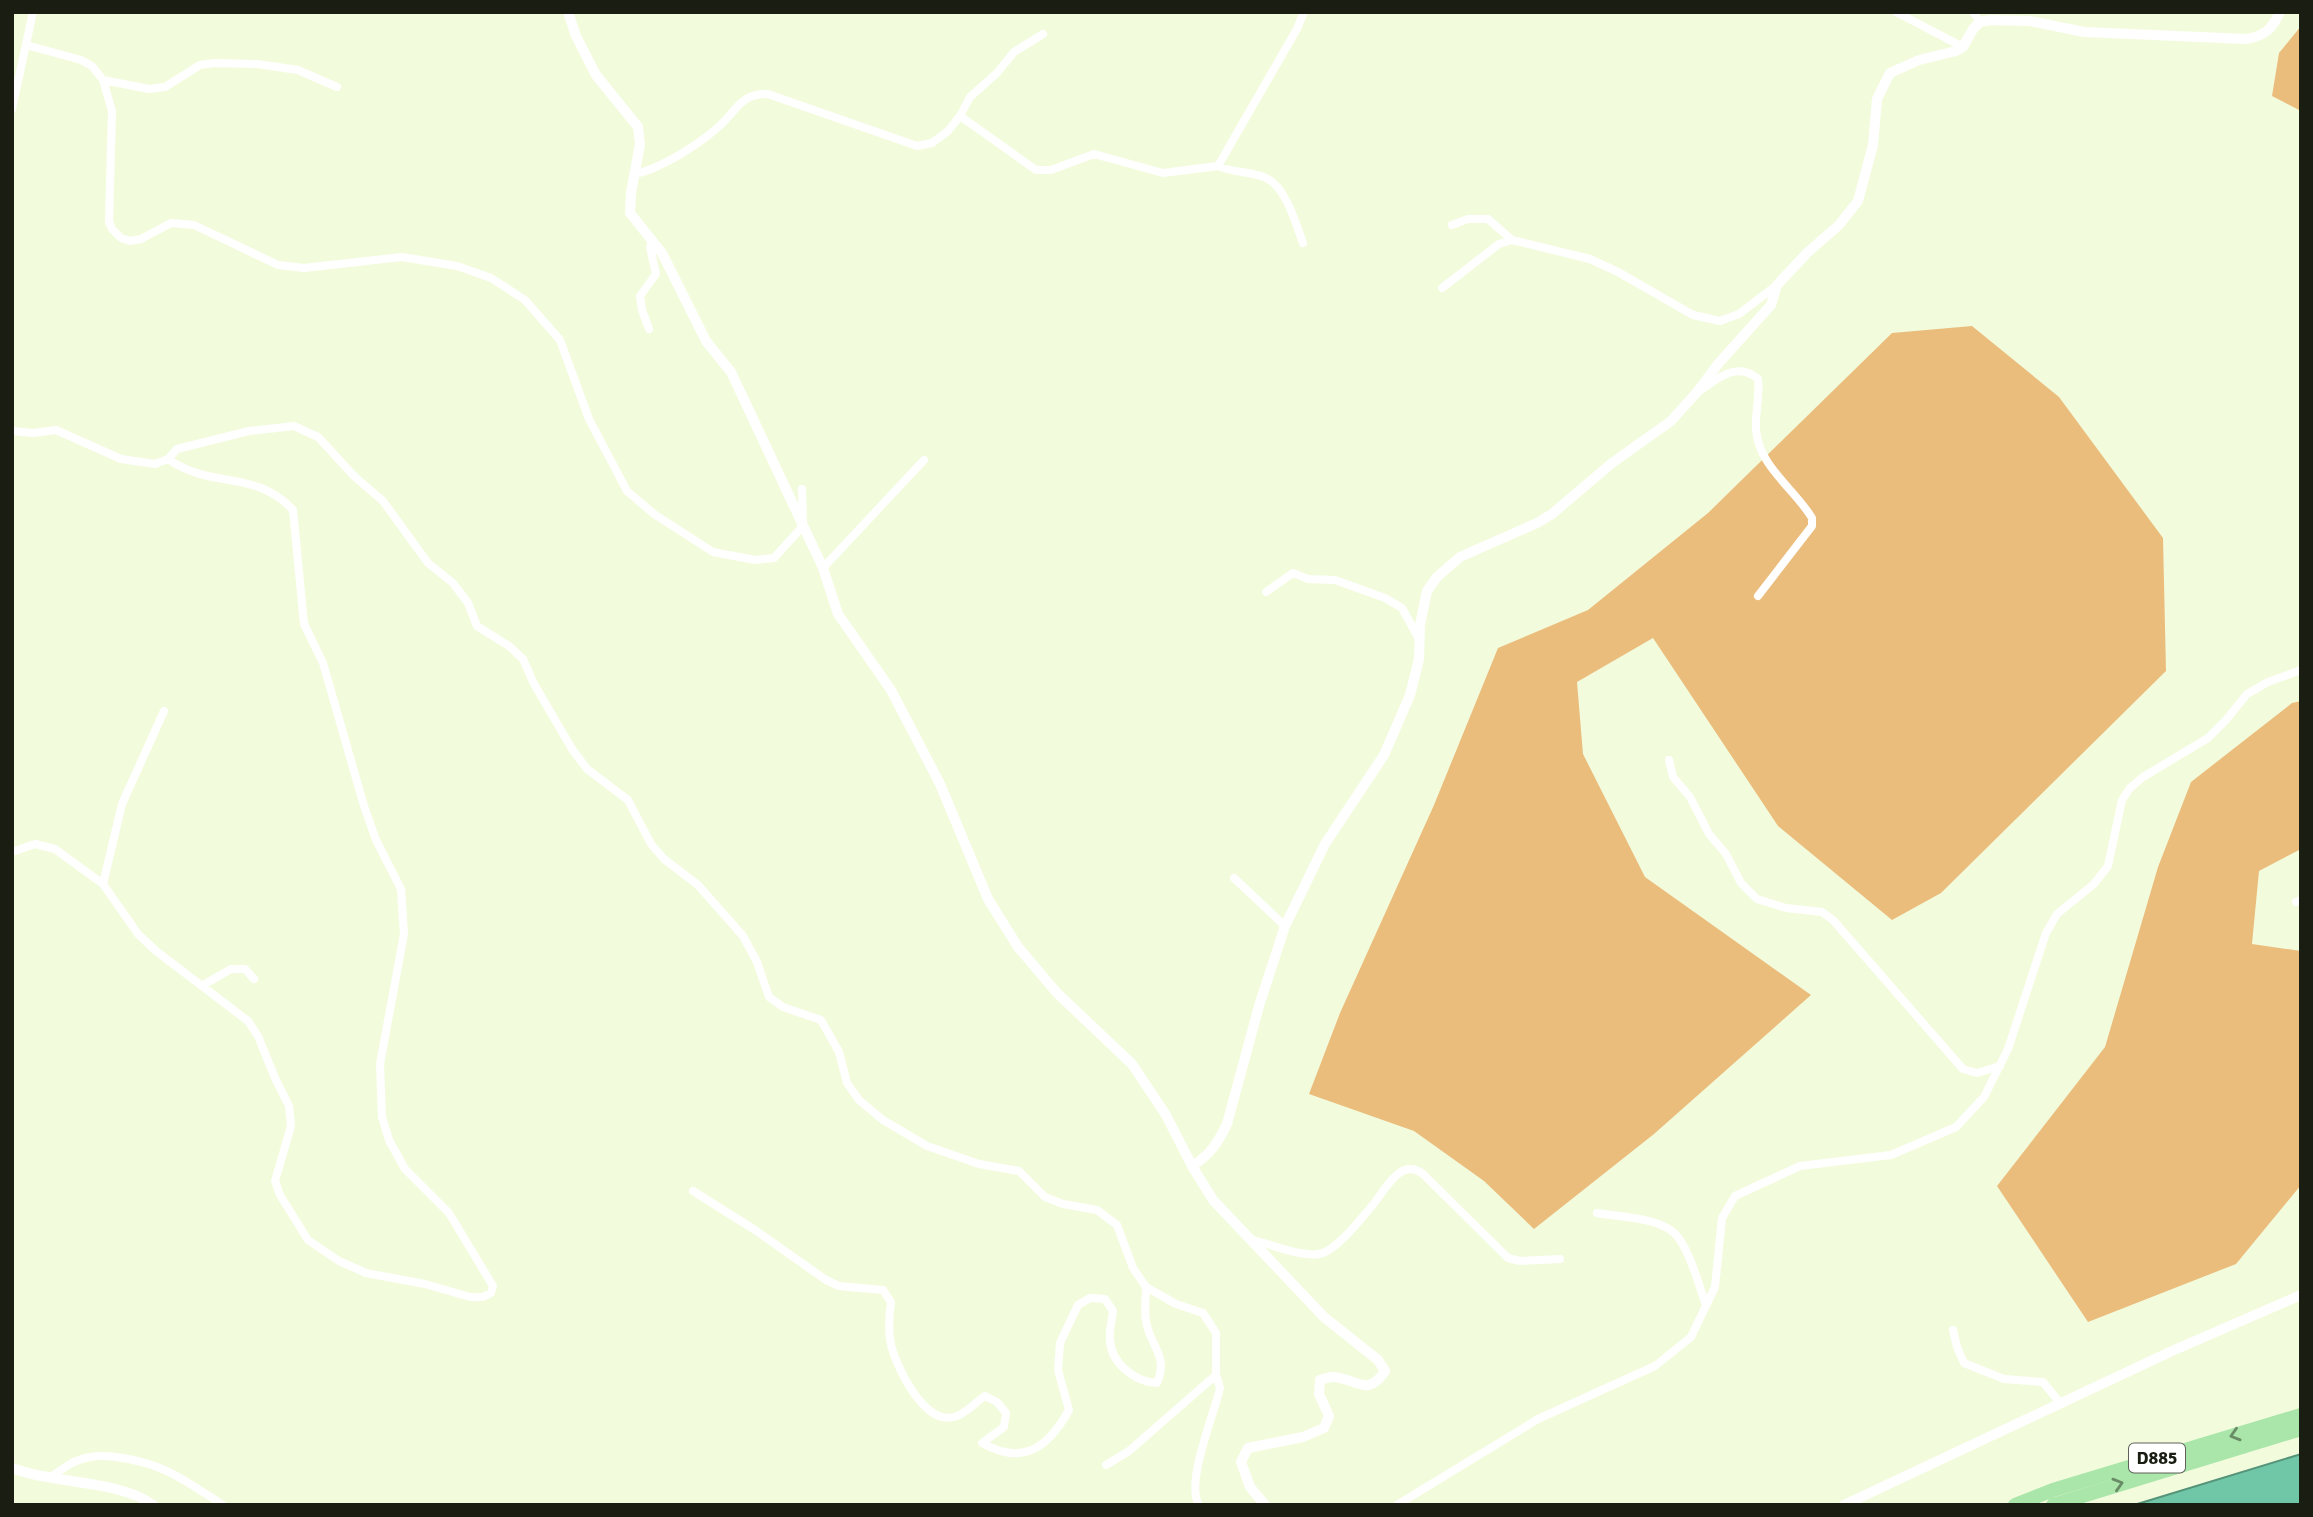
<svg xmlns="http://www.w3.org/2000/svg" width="2313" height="1517" font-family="Signika,sans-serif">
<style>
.forest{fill:#ebbd7d}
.water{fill:#70c7a7;stroke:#56947a;stroke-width:2}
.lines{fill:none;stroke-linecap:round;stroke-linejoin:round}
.minor{stroke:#fff;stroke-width:8}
.tertiary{stroke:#fff;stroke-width:10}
.trunk{stroke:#aae6aa;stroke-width:14}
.oneway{stroke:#698c66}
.labels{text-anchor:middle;stroke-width:5;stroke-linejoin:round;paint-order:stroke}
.shield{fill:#fff;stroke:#5f6159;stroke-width:2}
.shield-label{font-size:18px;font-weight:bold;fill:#1a1d12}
</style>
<rect width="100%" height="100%" fill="#f2fcdd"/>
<!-- forest -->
<path class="forest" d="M 2301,26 L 2301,111 L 2272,96 L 2279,53 Z
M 1972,326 L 2059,397 L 2163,538 L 2166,671 L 1941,893 L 1892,920 L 1778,826 L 1653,638 L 1577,682 L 1583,754 L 1645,877 L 1811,995 L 1654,1134 L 1534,1229 L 1484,1181 L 1414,1131 L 1309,1094 L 1340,1013 L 1434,805 L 1498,648 L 1588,610 L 1708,513 L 1892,333 Z
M 2301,701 L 2301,849 L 2259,871 L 2252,944 L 2301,951 L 2301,1185 L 2236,1264 L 2088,1322 L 1997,1186 L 2105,1047 L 2158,867 L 2191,782 L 2292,703 Z"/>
<!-- water -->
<path class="water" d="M 2301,1454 L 2301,1505 L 2134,1505 Z"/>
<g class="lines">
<!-- minor -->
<path class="minor" d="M 1896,12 L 1963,47
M 1973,12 L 1980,22
M 26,45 L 81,60 L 92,66 L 103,80 L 112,111 L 109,222 L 112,229 L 121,238 L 130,241 L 141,239 L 171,223 L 194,225 L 278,265 L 304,268 L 402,257 L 457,266 L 491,278 L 525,300 L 560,340 L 589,419 L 627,491 L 654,514 L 713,552 L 755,560 L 774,558 L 803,526 L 802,489
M 103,80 L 149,89 L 165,87 L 200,65 L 214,63 L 257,64 L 298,70 L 337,87
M 12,109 L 33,12
M 960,116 L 1036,170 L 1051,170 L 1094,154 L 1163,173 L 1218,166 C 1233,173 1251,171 1266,178 C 1286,187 1296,224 1303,243
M 1218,166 L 1297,29 L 1304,12
M 635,174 C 660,169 696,146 716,129 C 736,113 739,93 768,94 L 917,146 L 932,143 L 948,131 L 960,116 L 970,97 L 997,73 L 1014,52 L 1043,34
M 1452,225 L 1468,219 L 1488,219 L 1512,240 L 1590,259 L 1618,272 L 1693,315 L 1720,321 L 1739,314 L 1777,285
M 1442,288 L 1499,244 L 1512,240
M 649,329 L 642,310 L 640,296 L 656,274 L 650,247 L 652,240
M 1701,390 C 1718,378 1738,361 1758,379 C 1760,396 1755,413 1756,429 C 1758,466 1795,489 1812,518 L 1812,526 L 1758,596
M 12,431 L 33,433 L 56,430 L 121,459 L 155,464 L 168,459
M 823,568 L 924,460
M 1266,592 L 1293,573 L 1308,579 L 1335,580 L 1385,598 L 1402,608 L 1418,637
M 1669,760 L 1673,777 L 1690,797 L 1709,834 L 1726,854 L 1741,883 L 1757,899 L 1786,908 L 1822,912 L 1833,920 L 1963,1069 L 1977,1073 L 2000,1066
M 12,852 L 35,844 L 55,849 L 103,884 L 138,934 L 156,951 L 248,1021 L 258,1036 L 275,1078 L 289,1106 L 291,1126 L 275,1181 L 280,1195 L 308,1240 L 339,1261 L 366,1273 L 425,1284 L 470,1297 L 483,1297 L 491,1293 L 493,1286 L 449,1213 L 405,1169 L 389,1140 L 382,1117 L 380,1064 L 404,934 L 401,889 L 376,840 L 364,806 L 323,663 L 304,624 L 293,510 C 256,469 212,490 168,459 L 177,449 L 249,431 L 294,426 L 318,437 L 355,477 L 383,501 L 428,563 L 453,583 L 468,603 L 477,626 L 509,646 L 523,659 L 533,682 L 572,749 L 587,769 L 628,800 L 651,844 L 664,859 L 698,885 L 743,936 L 757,962 L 769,997 L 783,1007 L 821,1020 L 839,1052 L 847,1083 L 859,1100 L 883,1120 L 927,1146 L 979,1164 L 1019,1171 L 1045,1197 L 1063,1204 L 1097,1210 L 1117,1225 L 1133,1268 L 1146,1287 L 1176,1304 L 1203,1313 L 1216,1333 L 1216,1375 L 1220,1388 C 1214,1415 1185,1483 1199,1505
M 1234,878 L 1285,926
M 103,884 L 122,804 L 164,711
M 2296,902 L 2301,900
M 203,985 L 231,969 L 245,969 L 254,979
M 693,1191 L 755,1230 L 826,1280 L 839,1286 L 883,1290 L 891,1302 C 889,1316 888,1331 891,1345 C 897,1368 924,1425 954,1417 C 966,1414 974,1403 985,1396 L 997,1402 L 1006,1413 L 1004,1427 L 982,1443 C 1023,1466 1048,1448 1069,1410 L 1058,1370 L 1060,1343 L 1078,1305 L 1090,1298 L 1105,1299 L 1113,1311 C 1112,1320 1109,1331 1110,1340 C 1111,1364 1136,1382 1157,1383 C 1169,1355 1150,1347 1146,1321 C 1144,1310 1146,1298 1146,1287
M 1597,1213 C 1620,1217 1652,1217 1672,1231 C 1688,1243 1699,1286 1706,1305
M 1250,1239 C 1269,1244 1301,1257 1319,1254 C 1336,1251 1360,1220 1371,1207 C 1384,1193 1399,1156 1423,1174 L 1508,1258 L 1520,1261 L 1560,1259
M 1953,1330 L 1957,1347 L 1964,1363 L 2004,1379 L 2043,1382 L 2060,1403
M 1106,1465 L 1129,1451 L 1216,1375
M 51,1477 C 58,1472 66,1466 74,1462 C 87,1456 102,1455 116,1457 C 164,1463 184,1480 223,1505
M 1397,1505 L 1538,1419 L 1655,1366 L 1691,1337 L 1715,1287 L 1722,1218 L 1735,1196 L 1800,1166 L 1891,1155 L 1956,1127 L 1984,1097 L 2008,1049 L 2046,933 L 2057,914 L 2094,884 L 2108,866 L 2122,800 L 2130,788 L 2143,777 L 2208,738 L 2226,720 L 2247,694 L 2268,682 L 2301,670"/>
<!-- tertiary -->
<path class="tertiary" d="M 568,12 L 576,36 L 596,75 L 638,127 L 640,144 L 631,193 L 630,213 L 662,253 L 706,341 L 731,372 L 823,568 L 838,614 L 891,690 L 940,784 L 988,899 L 1018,947 L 1057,993 L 1132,1064 L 1166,1115 L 1192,1166 L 1213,1200 L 1324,1317 L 1378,1360 L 1385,1371 C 1367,1399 1355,1377 1332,1377 C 1328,1377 1324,1379 1320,1380 L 1319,1394 L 1329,1416 L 1324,1428 L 1303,1437 L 1248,1448 L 1241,1462 L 1250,1487 L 1265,1505
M 1192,1166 C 1210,1155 1218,1143 1227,1124 L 1259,1006 L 1285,926 L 1325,844 L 1384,755 L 1410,695 L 1419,659 L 1420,625 L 1427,591 L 1437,577 L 1460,557 L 1537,523 L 1552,514 L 1612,463 L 1671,421 L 1698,391 L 1718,364 L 1771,305 L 1777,285 L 1807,253 L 1839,225 L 1858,201 L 1873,145 L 1877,99 L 1890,73 L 1919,60 L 1956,51 L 1963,47 L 1973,29 L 1980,22 L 1991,20 L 2030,21 L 2084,32 L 2246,39 C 2265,36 2272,29 2280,12
M 12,1468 C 53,1484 120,1480 153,1505
M 1844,1505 L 2172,1351 L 2301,1295"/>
<!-- trunk -->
<path class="trunk" d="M 2015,1505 L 2053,1490 L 2301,1415
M 2053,1505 L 2301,1429"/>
</g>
<!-- one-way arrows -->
<defs><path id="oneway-chevron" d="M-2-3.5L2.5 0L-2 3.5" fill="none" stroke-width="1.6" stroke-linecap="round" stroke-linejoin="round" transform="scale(1.75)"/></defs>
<g class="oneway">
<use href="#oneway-chevron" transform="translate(2235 1435) rotate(163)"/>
<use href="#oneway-chevron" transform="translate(2118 1484) rotate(-17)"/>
</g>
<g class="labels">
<!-- shield labels -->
<rect class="shield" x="2129" y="1443.5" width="56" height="29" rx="5"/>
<g class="shield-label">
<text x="2157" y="1464">D885</text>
</g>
</g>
<!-- border -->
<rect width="2313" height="1517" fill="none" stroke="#1a1d12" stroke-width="28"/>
</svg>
